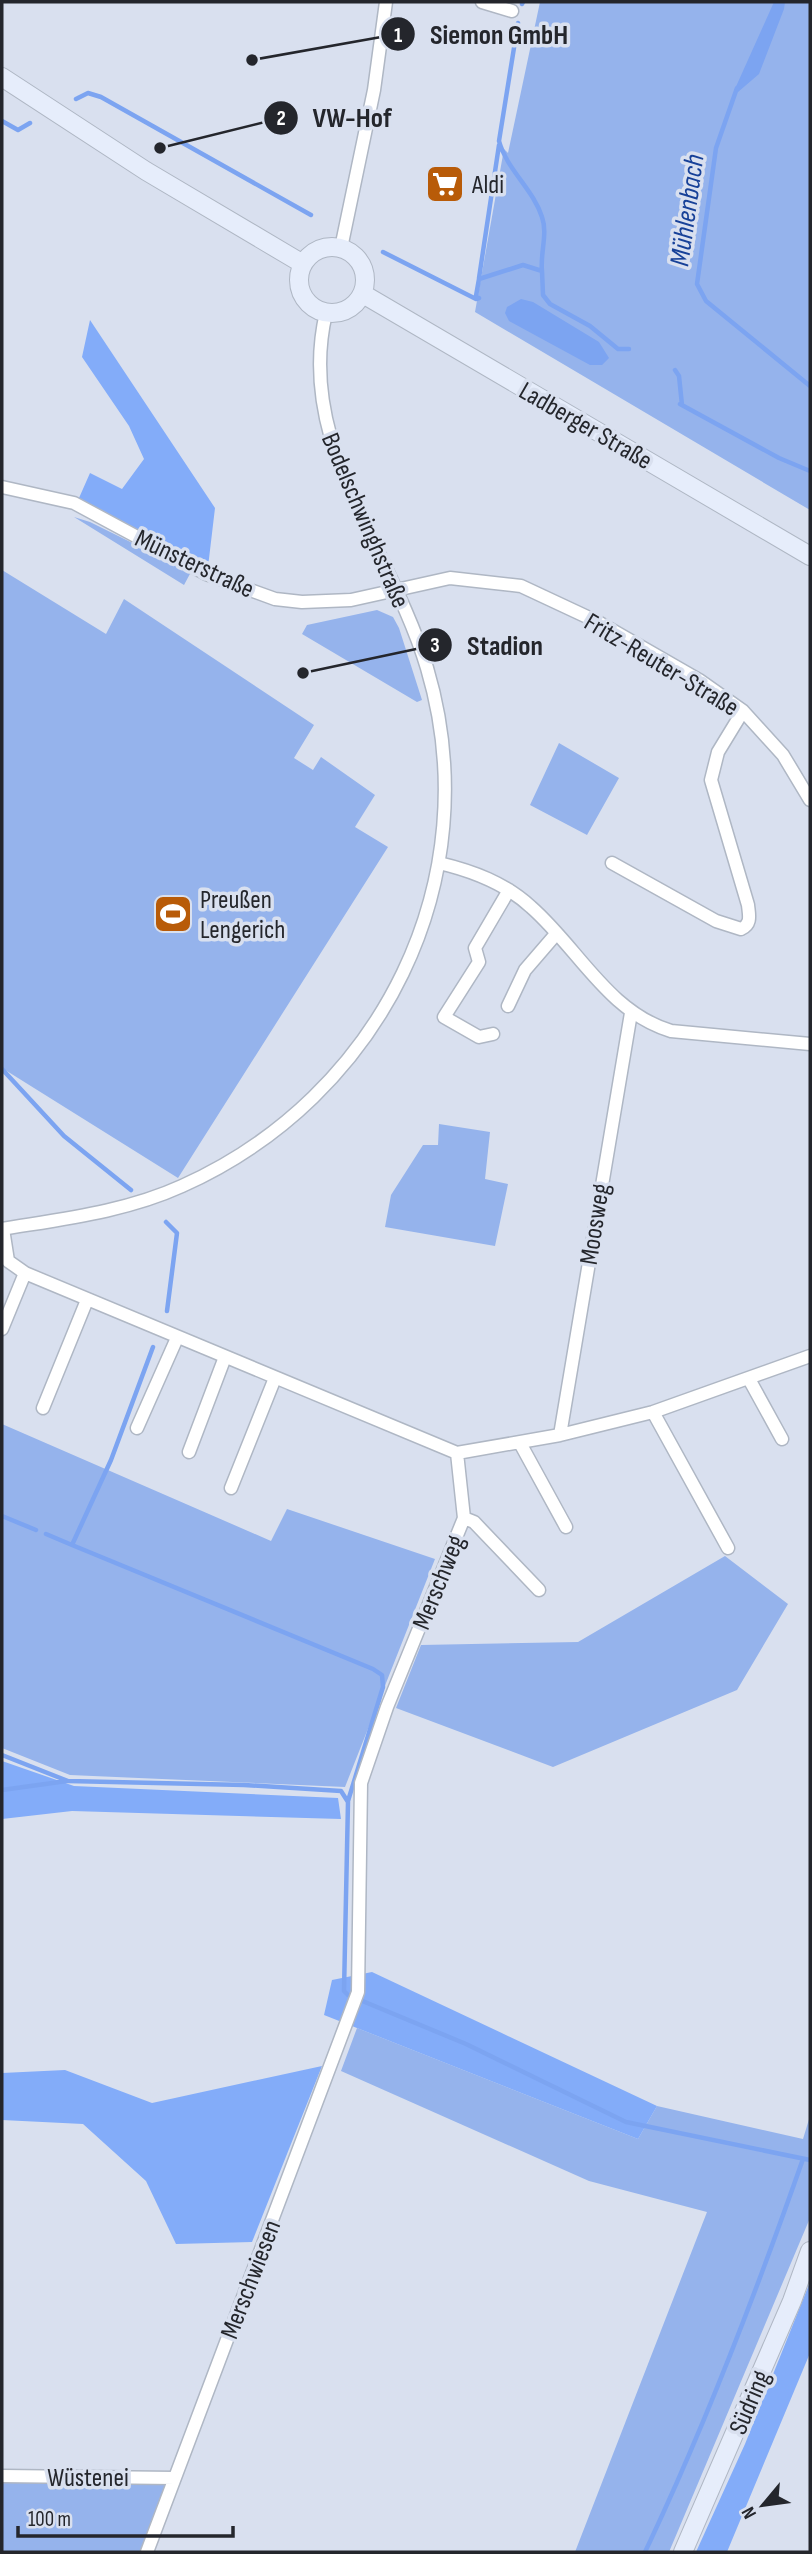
<svg xmlns="http://www.w3.org/2000/svg" width="812" height="2554" font-family="'Sofia Sans Condensed',sans-serif">
<style>
.green{fill:#95b3ec}
.forest{fill:#83acf9}
.water{fill:#7ca4f1}
.lines{fill:none;stroke-linecap:round;stroke-linejoin:round}
.stream{stroke:#7ca4f1;stroke-width:4.5}
.street-casing{stroke:#afb7c4;stroke-width:15}
.secondary-casing{stroke:#afb7c4;stroke-width:20}
.street{stroke:#fff;stroke-width:12}
.secondary{stroke:#e6edfb;stroke-width:18}
.labels{text-anchor:middle;stroke-width:7;stroke-linejoin:round;paint-order:stroke}
.poi-label{font-size:26px;fill:#24262c;stroke:#d9e0ef;text-anchor:start}
.street-label{font-size:26px;fill:#24262c;stroke:#d9e0ef}
.water-label{font-size:28px;font-style:italic;fill:#174198;stroke:#d9e0ef}
.leader{fill:none;stroke:#24262c;stroke-width:2.5}
.callout-dot{fill:#24262c;stroke:#d9e0ef;stroke-width:2.5}
.mark-label{font-size:21px;text-anchor:middle;font-weight:bold;fill:#fff}
.callout-label{font-size:28px;text-anchor:middle;font-weight:bold;fill:#24262c;stroke:#d9e0ef;stroke-width:7;stroke-linejoin:round;paint-order:stroke}
</style>
<rect width="100%" height="100%" fill="#d9e0ef"/>
<!-- green -->
<path class="green" d="M 540,2 L 810,2 L 810,510 L 475,312 L 504,149 L 508,153 Z
M 74,517 L 90,522 L 191,572 L 184,585 Z
M 2,570 L 106,634 L 124,599 L 314,725 L 294,758 L 313,770 L 321,757 L 375,795 L 355,827 L 388,847 L 178,1178 L 2,1068 Z
M 377,610 L 393,617 L 399,628 L 422,700 L 417,702 L 302,634 L 307,625 Z
M 559,743 L 619,778 L 587,835 L 530,805 Z
M 439,1124 L 490,1132 L 485,1179 L 508,1184 L 495,1246 L 385,1227 L 391,1195 L 423,1145 L 438,1145 Z
M 2,1424 L 271,1541 L 287,1509 L 435,1559 L 345,1787 L 70,1775 L 2,1748 Z
M 725,1556 L 788,1604 L 737,1690 L 553,1767 L 396,1708 L 421,1645 L 578,1642 Z
M 357,2028 L 638,2139 L 657,2106 L 803,2139 L 810,2116 L 810,2218 L 669,2552 L 575,2552 L 707,2212 L 589,2181 L 341,2071 Z
M 2,2482 L 166,2484 L 140,2552 L 2,2552 Z"/>
<!-- forest -->
<path class="forest" d="M 90,320 L 215,508 L 208,567 L 79,498 L 90,473 L 122,489 L 144,459 L 129,426 L 82,357 Z
M 2,1761 L 74,1786 L 338,1798 L 341,1819 L 72,1811 L 2,1819 Z
M 372,1972 L 657,2106 L 638,2139 L 324,2015 L 332,1980 Z
M 322,2066 L 252,2242 L 176,2244 L 146,2181 L 83,2124 L 2,2120 L 2,2073 L 65,2070 L 152,2103 Z
M 810,2282 L 810,2353 L 727,2552 L 696,2552 L 745,2444 Z"/>
<!-- water -->
<path class="water" d="M 774,2 L 785,2 L 784,9 L 759,74 L 738,92 L 734,91 Z
M 521,299 L 533,302 L 599,342 L 609,358 L 602,365 L 590,365 L 509,321 L 505,313 L 507,307 Z"/>
<g class="lines">
<!-- stream -->
<path class="stream" d="M 522,4 L 523,2
M 518,23 L 499,141 C 507,170 533,189 542,217 C 548,234 540,253 542,271
M 737,88 L 716,148 L 697,284 L 706,301 L 810,386
M 76,99 L 88,93 L 101,97 L 311,215
M 2,121 L 18,130 L 30,123
M 383,252 L 476,299 L 479,298
M 479,278 L 499,145
M 476,296 L 479,279 L 523,265 L 542,271 L 543,295 L 550,304 L 590,326 L 618,349 L 629,349
M 675,370 L 679,376 L 682,405
M 680,404 L 779,458 L 810,471
M 2,1069 L 64,1136 L 131,1190
M 166,1222 L 177,1233 L 167,1311
M 153,1347 L 111,1460 L 72,1545 L 373,1669 L 382,1675 L 383,1687 L 348,1801
M 2,1516 L 36,1530
M 46,1534 L 72,1545
M 2,1755 L 68,1781 L 244,1785 L 341,1791 L 348,1802 L 344,1991 L 348,1995 L 466,2044 L 626,2122 L 810,2160
M 2,1790 L 67,1781
M 645,2552 C 706,2424 756,2293 803,2159"/>
<defs>
<path id="street" d="M 482,2 L 512,11
M 341,248 L 374,90 L 386,2
M 2,487 L 74,503 L 206,574 L 275,599 L 302,602 L 351,600 L 450,578 L 521,586 L 598,622 L 699,680 L 743,711 L 783,755 L 810,800
M 439,863 C 473,871 505,883 531,907 C 578,948 608,1012 671,1031 L 810,1044
M 612,863 L 716,921 L 741,929 C 752,924 749,915 748,905 L 711,780 L 718,752 L 743,711
M 508,1006 L 525,970 L 556,934
M 493,1034 L 479,1037 L 444,1017 L 479,962 L 475,948 L 509,890
M 2,1229 C 62,1219 125,1212 182,1186 C 381,1097 490,880 427,668 C 391,548 295,443 326,313
M 3,1229 L 8,1261 L 25,1273 L 457,1453 L 560,1435 L 653,1412 L 810,1356
M 2,1329 L 25,1273
M 749,1379 L 782,1439
M 43,1408 L 87,1300
M 653,1412 L 728,1548
M 137,1428 L 177,1338
M 560,1435 L 631,1013
M 520,1443 L 566,1527
M 189,1452 L 225,1357
M 231,1488 L 275,1378
M 464,1518 L 474,1522 L 539,1590
M 2,2476 L 175,2478
M 147,2552 L 358,1992 L 361,1783 L 387,1707 L 464,1518 L 457,1453"/>
<path id="secondary" d="M 2,77 L 146,171 L 303,264
M299 280a33 33 0 1 1 66 0a33 33 0 1 1-66 0Z
M 363,294 L 810,556
M 683,2552 L 792,2301 L 810,2251"/>
</defs>
<!-- street casing -->
<use href="#street" class="street-casing"/>
<!-- secondary casing -->
<use href="#secondary" class="secondary-casing"/>
<!-- street -->
<use href="#street" class="street"/>
<!-- secondary -->
<use href="#secondary" class="secondary"/>
</g>
<!-- icons -->
<defs>
<symbol id="supermarket-square" viewBox="-11 -11 22 22"><rect x="-9" y="-9" width="18" height="18" rx="4" fill="#b85b08" stroke="#d9e0ef"/><path d="M-6-5.5h2.5l.6 2H6L4.5 2H-2.5L-4.4-4H-6ZM-1.5 3.2a1.3 1.3 0 1 0 .1 0ZM3 3.2a1.3 1.3 0 1 0 .1 0Z" fill="#fff"/></symbol>
<symbol id="stadium-square" viewBox="-11 -11 22 22"><rect x="-9" y="-9" width="18" height="18" rx="4" fill="#b85b08" stroke="#d9e0ef"/><path d="M0-5a6.5 5 0 1 0 0 10a6.5 5 0 1 0 0-10ZM-3.5-1.8h7v3.6h-7Z" fill="#fff"/></symbol>
</defs>
<g fill-rule="evenodd">
<use href="#supermarket-square" x="423" y="162" width="44" height="44"/>
<use href="#stadium-square" x="151" y="892" width="44" height="44"/>
</g>
<g class="labels">
<!-- poi labels -->
<g class="poi-label">
<text x="472" y="193">Aldi</text>
<text x="200" y="908">Preußen<tspan x="200" dy="30">Lengerich</tspan></text>
</g>
<!-- street labels -->
<g class="street-label">
<text transform="translate(586 425) rotate(30)" y="9">Ladberger Straße</text>
<text transform="translate(366 520) rotate(67)" y="9">Bodelschwinghstraße</text>
<text transform="translate(195 563) rotate(25)" y="9">Münsterstraße</text>
<text transform="translate(662 664) rotate(31)" y="9">Fritz-Reuter-Straße</text>
<text transform="translate(594 1224) rotate(-81)" y="9">Moosweg</text>
<text transform="translate(438 1582) rotate(-68)" y="9">Merschweg</text>
<text transform="translate(250 2279) rotate(-69)" y="9">Merschwiesen</text>
<text transform="translate(749 2402) rotate(-67)" y="9">Südring</text>
<text x="88" y="2486">Wüstenei</text>
</g>
<!-- water labels -->
<g class="water-label">
<text transform="translate(686 210) rotate(-82)" y="10">Mühlenbach</text>
</g>
</g>
<!-- callouts -->
<path class="leader" d="M252 60L398 34M160 148L281 118M303 673L435 645"/>
<g class="callout-dot">
<circle cx="252" cy="60" r="7"/>
<circle cx="160" cy="148" r="7"/>
<circle cx="303" cy="673" r="7"/>
<circle cx="398" cy="34" r="18"/>
<circle cx="281" cy="118" r="18"/>
<circle cx="435" cy="645" r="18"/>
</g>
<g class="mark-label">
<text x="398" y="42">1</text>
<text x="281" y="125">2</text>
<text x="435" y="652">3</text>
</g>
<g class="callout-label">
<text x="499" y="44">Siemon GmbH</text>
<text x="352" y="127">VW-Hof</text>
<text x="505" y="655">Stadion</text>
</g>
<!-- border -->
<rect width="812" height="2554" fill="none" stroke="#24262c" stroke-width="7"/>
<!-- north arrow -->
<g transform="translate(763 2505) rotate(241)" stroke="#d9e0ef" stroke-width="5" paint-order="stroke">
<path d="M0-5L12 26L0 18L-12 26Z" fill="#24262c"/>
<text y="-10" font-size="19" font-weight="bold" text-anchor="middle" fill="#24262c">N</text>
</g>
<!-- scale -->
<path d="M18 2526v10h215v-10" fill="none" stroke="#24262c" stroke-width="3.5"/>
<text x="28" y="2526" font-size="21" fill="#24262c" stroke="#d9e0ef" stroke-width="5" paint-order="stroke">100 m</text>
</svg>
